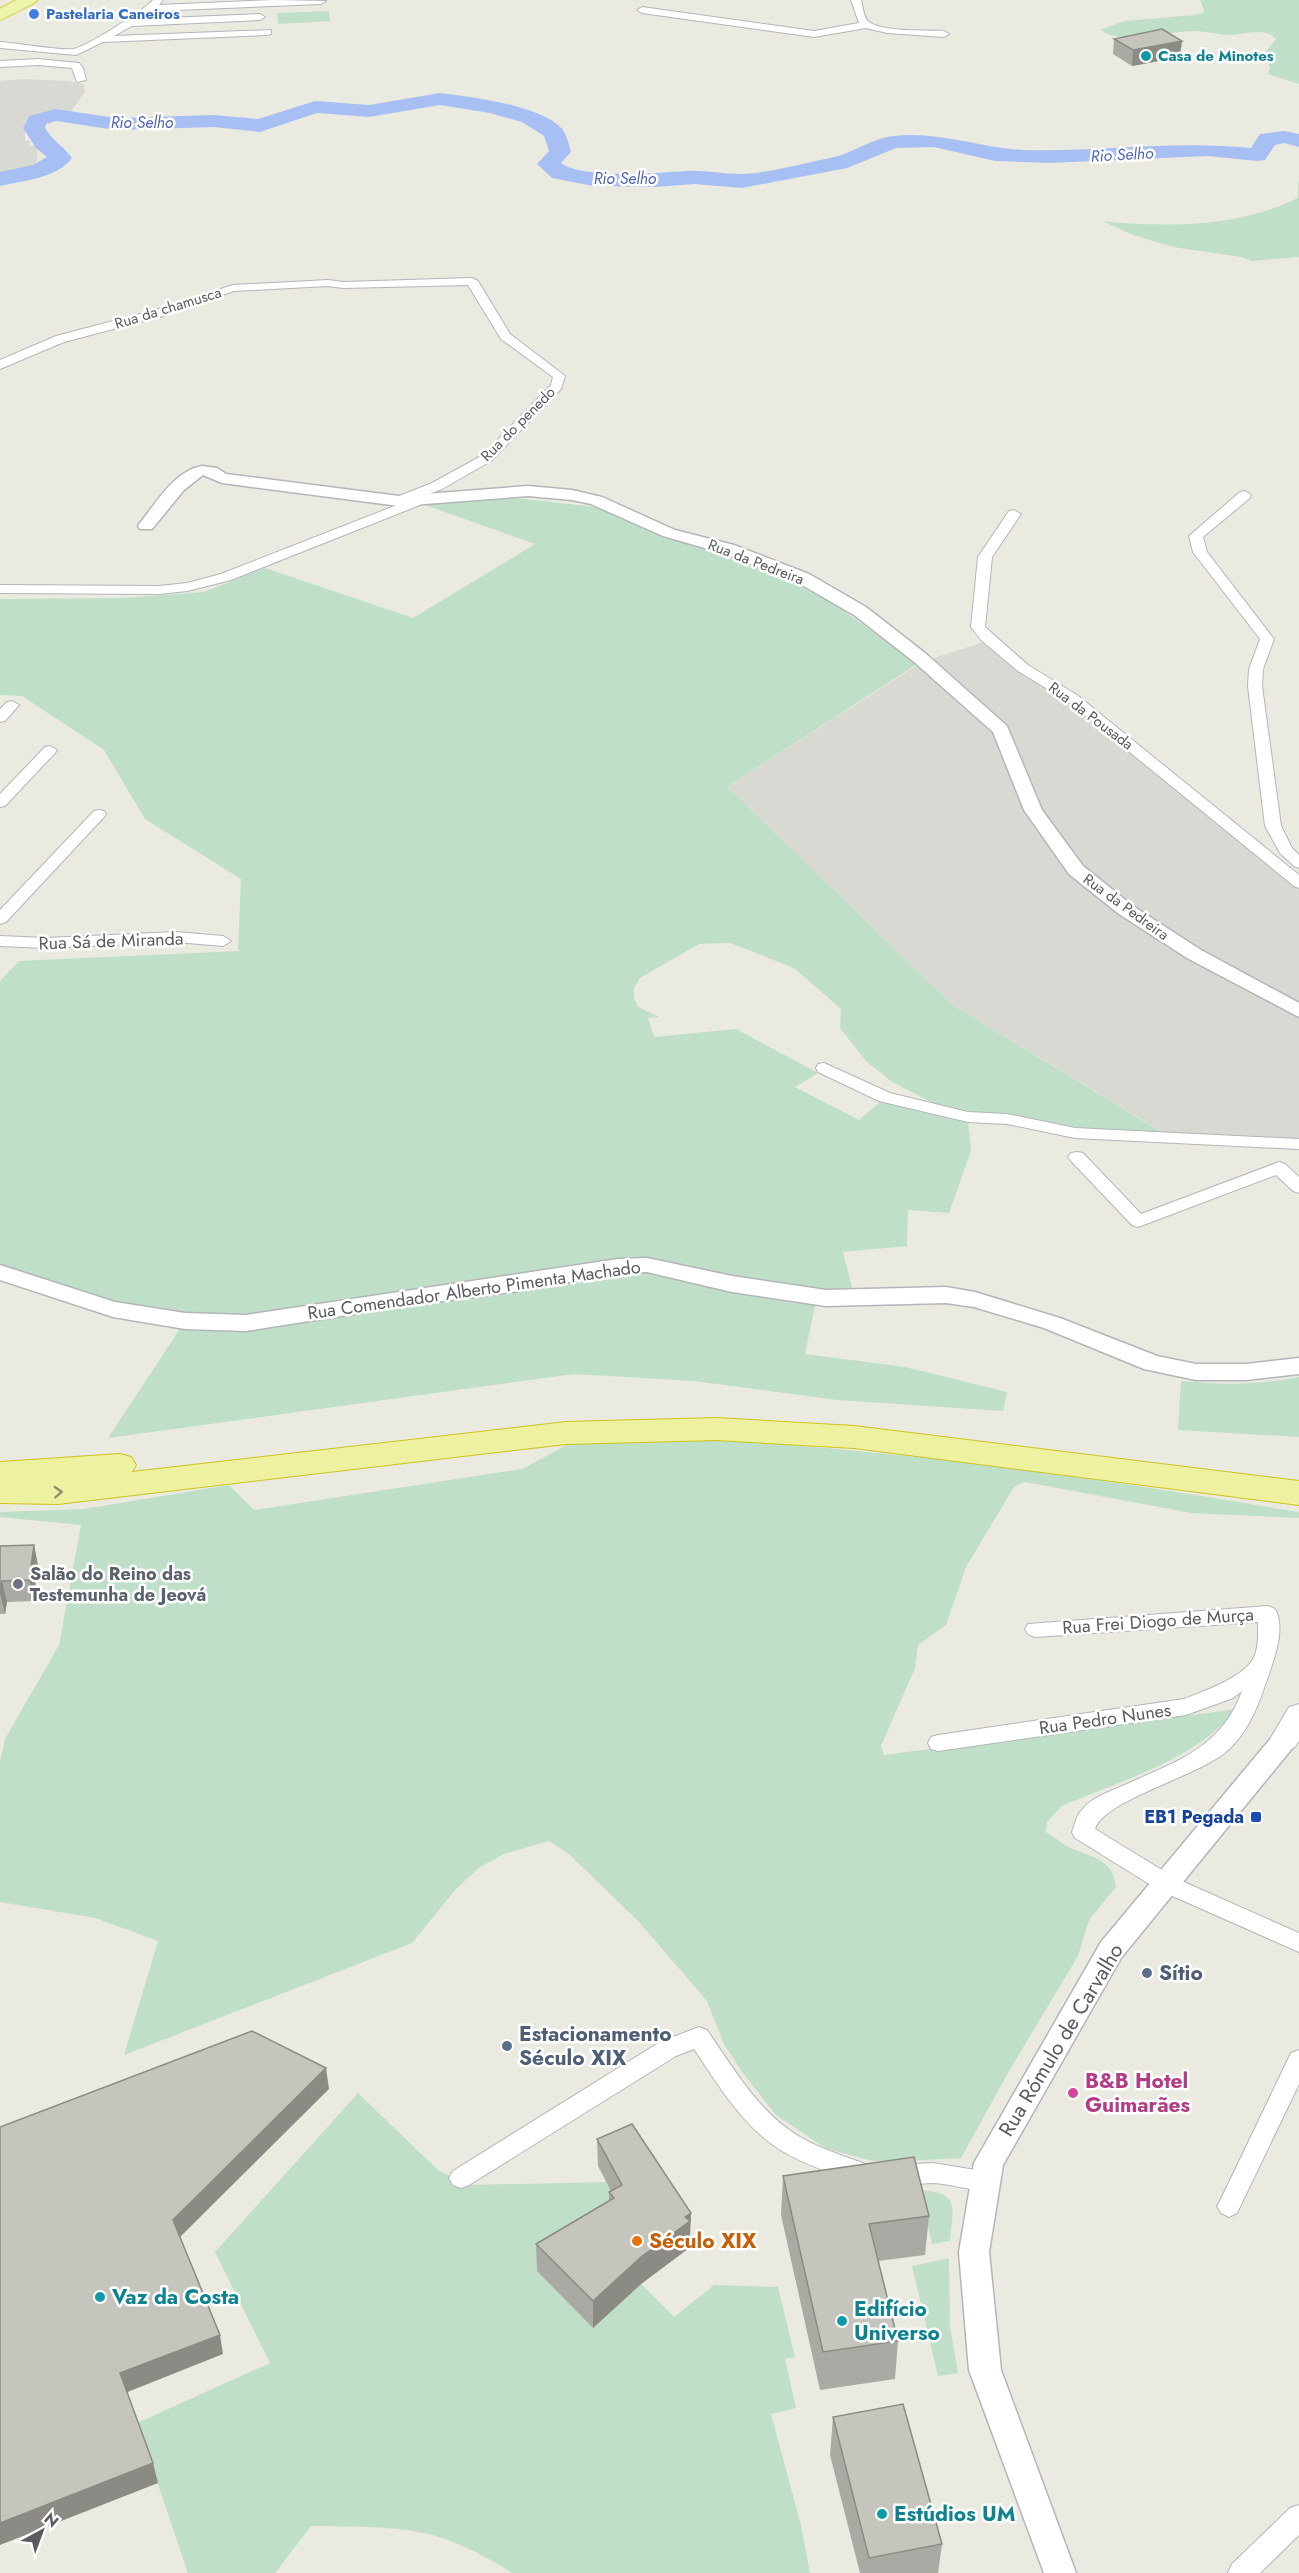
<svg xmlns="http://www.w3.org/2000/svg" width="1299" height="2573" font-family="Jost,sans-serif">
<style>
.industrial{fill:#d9d9d3}
.green{fill:#c0dfc8}
.lines{fill:none;stroke-linecap:round;stroke-linejoin:round}
.river{fill:#a8bff3;fill-rule:evenodd}
.minor-casing{stroke:#b3b5ba;stroke-width:2}
.tertiary-casing{stroke:#b3b5ba;stroke-width:3}
.secondary-casing{stroke:#b5b5bc;stroke-width:2}
.primary-casing{stroke:#deda66;stroke-width:3}
.trunk-casing{stroke:#cec41d;stroke-width:2}
.minor{fill:#fff;fill-rule:evenodd}
.tertiary{fill:#fff;fill-rule:evenodd}
.secondary{fill:#fff;fill-rule:evenodd}
.primary{fill:#edf4ad;fill-rule:evenodd}
.trunk{fill:#eef1a0;fill-rule:evenodd}
.wall{fill:#aaa9a3}
.shaded-wall{fill:#8b8a84}
.building{fill:#c6c5bd;stroke:#8b8a84;stroke-width:1.5}
.oneway{stroke:#8d9076}
.shop-dot{fill:#3f7fe0;stroke:#fff;stroke-width:2}
.culture-dot{fill:#0f9aa8;stroke:#fff;stroke-width:2}
.worship-dot{fill:#6b7280;stroke:#fff;stroke-width:2}
.transit-dot{fill:#1a4fb4;stroke:#fff;stroke-width:2}
.service-dot{fill:#5c6f8a;stroke:#fff;stroke-width:2}
.hotel-dot{fill:#d1479c;stroke:#fff;stroke-width:2}
.food-dot{fill:#e8710a;stroke:#fff;stroke-width:2}
.labels{text-anchor:middle;stroke-width:5;stroke-linejoin:round;paint-order:stroke}
.far-shop-label{font-size:15px;font-weight:bold;fill:#366cbe;stroke:#fff;text-anchor:start}
.far-culture-label{font-size:15px;font-weight:bold;fill:#0d838f;stroke:#fff;text-anchor:start}
.far-street-label{font-size:15px;fill:#595b60;stroke:#fff}
.far-water-label{font-size:16px;font-style:italic;fill:#4f66b2;stroke:#fff}
.street-label{font-size:18px;fill:#595b60;stroke:#fff}
.worship-label{font-size:18px;font-weight:bold;fill:#5b616d;stroke:#fff;text-anchor:start}
.transit-label{font-size:18px;font-weight:bold;fill:#164399;stroke:#fff;text-anchor:end}
.near-service-label{font-size:21px;font-weight:bold;fill:#4e5e75;stroke:#fff;text-anchor:start}
.near-street-label{font-size:21px;fill:#595b60;stroke:#fff}
.near-hotel-label{font-size:21px;font-weight:bold;fill:#b23c85;stroke:#fff;text-anchor:start}
.near-food-label{font-size:21px;font-weight:bold;fill:#c56008;stroke:#fff;text-anchor:start}
.near-culture-label{font-size:21px;font-weight:bold;fill:#0d838f;stroke:#fff;text-anchor:start}
</style>
<rect width="100%" height="100%" fill="#eaeae1"/>
<!-- industrial -->
<path class="industrial" d="M 23,79 L 68,81 L 84,85 L 85,91 L 71,112 L 39,114 L 25,121 L 25,141 L 30,141 L 30,146 L 38,146 L 36,168 L 0,177 L 0,81 Z
M 990,640 L 1299,885 L 1299,1149 L 1169,1136 L 954,1006 L 727,787 L 922,662 Z"/>
<!-- green -->
<path class="green" d="M 1200,0 L 1299,0 L 1299,84 L 1268,74 L 1270,68 L 1265,53 L 1276,39 C 1265,27 1246,34 1231,35 C 1219,35 1206,31 1194,31 C 1170,31 1121,46 1101,30 L 1125,21 L 1194,15 L 1203,13 L 1204,10 Z
M 329,11 L 330,21 L 278,24 L 277,13 Z
M 1298,182 L 1299,182 L 1299,257 L 1252,261 L 1241,257 L 1173,247 L 1133,235 L 1102,221 C 1168,228 1238,227 1298,198 Z
M 515,498 L 596,507 L 684,543 L 776,574 L 833,603 L 917,664 L 727,787 L 954,1006 L 1168,1136 L 1097,1132 L 1016,1117 L 947,1110 L 892,1082 L 866,1061 L 840,1028 L 841,1009 L 794,968 L 730,943 L 699,944 L 640,978 L 634,988 L 634,998 L 638,1007 L 659,1017 L 648,1018 L 654,1037 L 736,1029 L 818,1073 L 795,1087 L 859,1120 L 880,1102 L 968,1121 L 971,1151 L 949,1213 L 908,1210 L 907,1246 L 843,1252 L 854,1295 L 816,1301 L 805,1354 L 905,1367 L 1007,1392 L 1003,1411 L 837,1400 L 694,1381 L 574,1374 L 108,1438 L 185,1321 L 0,1272 L 0,981 L 19,961 L 238,951 L 241,879 L 145,819 L 104,750 L 22,696 L 0,695 L 0,599 L 123,598 L 204,592 L 265,568 L 413,618 L 535,544 L 425,505 Z
M 1299,1377 L 1299,1437 L 1178,1430 L 1181,1381 C 1221,1385 1259,1385 1299,1377 Z
M 672,1438 C 883,1447 1091,1477 1299,1512 L 1299,1518 L 1191,1513 L 1025,1482 L 1014,1487 L 966,1567 L 946,1625 L 918,1645 L 915,1668 L 881,1746 L 884,1755 L 1237,1709 C 1194,1761 1122,1780 1062,1806 L 1047,1822 L 1046,1832 C 1052,1836 1059,1841 1065,1845 C 1087,1857 1114,1857 1116,1887 L 1089,1920 L 1078,1956 L 1009,2071 L 961,2158 L 907,2161 L 873,2161 L 827,2149 L 776,2115 L 743,2073 L 724,2044 L 707,2001 L 639,1922 L 570,1855 L 549,1841 L 504,1854 L 480,1867 L 456,1889 L 412,1943 L 124,2055 L 158,1941 L 95,1918 L 0,1902 L 0,1762 L 5,1739 L 59,1645 L 81,1525 L 0,1517 L 0,1512 L 84,1509 L 229,1485 L 254,1510 L 522,1469 L 578,1439 Z
M 358,2093 L 438,2170 L 468,2185 L 607,2182 L 622,2211 L 641,2284 L 674,2317 L 714,2285 L 778,2287 L 795,2357 L 785,2359 L 796,2408 L 771,2414 L 801,2525 L 810,2573 L 512,2573 C 493,2560 454,2540 432,2535 C 393,2525 350,2527 311,2526 L 275,2573 L 188,2573 L 137,2423 L 270,2363 L 215,2252 Z
M 919,2190 C 961,2193 953,2206 950,2241 L 932,2244 Z
M 949,2258 L 950,2327 L 958,2373 L 938,2376 L 912,2266 Z"/>
<g class="lines">
<!-- river -->
<path class="river" d="M 440,93 C 471,97 543,105 563,130 C 567,136 569,145 571,152 L 561,163 C 582,179 658,173 686,171 C 704,170 722,174 741,174 C 764,174 805,163 830,158 C 852,154 872,138 894,136 C 939,131 980,148 1024,150 C 1100,152 1175,140 1251,148 L 1260,134 L 1284,131 L 1299,134 L 1299,147 L 1284,143 L 1275,145 L 1265,160 L 1257,161 L 1208,156 L 1049,163 L 995,161 L 934,147 L 896,148 L 847,168 L 742,188 L 694,184 L 655,187 L 593,186 L 552,178 L 537,164 L 549,151 L 544,136 L 522,122 L 490,113 L 440,105 L 369,117 L 317,113 L 260,132 L 214,127 L 116,130 L 56,121 L 46,124 L 45,128 C 52,140 64,147 72,158 C 58,178 22,181 0,186 L 0,172 L 33,165 L 47,157 L 36,148 L 23,128 L 29,116 L 56,109 L 116,118 L 214,115 L 258,119 L 315,101 L 369,105 Z"/>
<defs>
<path id="minor" d="M 153,0 L 163,0 L 159,5 L 274,0 L 326,1 L 321,4 L 154,11 L 142,19 L 260,14 L 265,17 L 260,20 L 132,26 L 114,36 L 271,30 L 271,34 L 267,35 L 103,42 L 76,55 L 0,48 L 0,42 C 16,43 62,51 74,49 C 87,46 145,10 153,0 Z
M 851,0 L 861,0 C 863,6 863,18 869,22 C 882,32 927,30 944,31 L 949,34 L 944,37 L 887,33 L 866,28 L 814,37 L 642,13 L 637,10 L 642,7 L 814,31 L 859,23 Z
M 38,59 L 79,63 L 83,68 L 86,80 L 77,82 L 72,68 L 38,65 L 0,67 L 0,61 Z
M 472,278 L 478,281 L 510,334 L 565,376 L 561,389 L 491,461 L 442,489 L 417,499 L 421,502 L 420,505 L 231,580 L 187,591 L 159,594 L 0,593 L 0,585 L 159,586 L 187,583 L 221,574 L 397,505 L 393,501 L 394,498 L 432,483 L 483,455 L 551,385 L 553,377 L 501,339 L 468,285 L 343,288 L 328,286 L 234,291 L 163,316 L 64,342 L 0,369 L 0,360 L 56,336 L 155,310 L 233,285 L 328,280 L 343,282 Z
M 1245,491 L 1251,495 L 1250,498 L 1203,537 L 1207,552 L 1274,639 L 1263,669 L 1262,686 L 1281,826 L 1292,848 L 1299,855 L 1299,868 L 1294,866 L 1280,853 L 1265,826 L 1248,686 L 1249,669 L 1260,639 L 1193,552 L 1189,536 L 1240,492 Z
M 1014,510 L 1021,514 L 992,557 L 985,627 L 1028,665 L 1077,695 L 1299,875 L 1299,888 L 1294,886 L 1067,701 L 1018,671 L 981,640 L 971,627 L 978,557 L 1009,511 Z
M 12,701 L 19,705 L 5,721 L 0,722 L 0,709 L 7,702 Z
M 50,746 L 57,750 L 55,753 L 5,806 L 0,807 L 0,794 L 45,747 Z
M 99,810 L 104,811 L 106,814 L 104,817 L 6,922 L 0,924 L 0,910 L 94,811 Z
M 176,932 L 223,936 L 231,941 L 223,946 L 176,942 L 46,948 L 0,946 L 0,936 L 46,938 Z
M 824,1063 L 890,1093 L 968,1112 L 1007,1114 L 1075,1128 L 1299,1139 L 1299,1149 L 1075,1138 L 1007,1124 L 968,1122 L 879,1101 L 818,1072 L 816,1068 L 818,1064 Z
M 1077,1152 L 1083,1153 L 1141,1214 L 1279,1162 L 1285,1164 L 1299,1177 L 1299,1193 L 1293,1191 L 1276,1175 L 1138,1227 L 1132,1225 L 1071,1161 L 1068,1157 L 1071,1153 Z
M 1268,1606 L 1275,1609 C 1285,1627 1276,1653 1270,1671 C 1260,1700 1251,1730 1227,1751 C 1199,1776 1104,1800 1095,1829 L 1175,1878 L 1299,1933 L 1299,1952 L 1159,1890 L 1075,1838 L 1072,1832 C 1075,1825 1076,1816 1081,1811 C 1091,1798 1106,1793 1120,1787 C 1172,1763 1221,1750 1242,1691 L 1233,1698 L 1186,1715 L 938,1751 L 931,1749 L 928,1743 L 931,1737 L 938,1735 L 1184,1699 C 1202,1692 1244,1677 1253,1659 C 1259,1648 1258,1635 1258,1622 L 1035,1637 L 1028,1634 L 1025,1629 L 1028,1624 Z
M 699,2027 L 707,2030 C 734,2069 759,2113 800,2137 C 824,2151 851,2158 876,2168 L 880,2175 L 876,2182 L 863,2186 L 855,2183 C 831,2172 805,2165 782,2151 C 743,2127 719,2086 694,2049 L 676,2056 L 469,2185 L 461,2188 L 453,2185 L 449,2178 L 453,2171 L 660,2042 Z
M 1299,2050 L 1299,2084 L 1237,2213 L 1229,2217 L 1221,2213 L 1217,2206 L 1221,2199 L 1291,2053 Z
M 933,2163 L 994,2173 L 998,2180 L 994,2187 C 976,2194 953,2184 934,2183 C 918,2183 902,2188 887,2182 L 883,2175 L 887,2168 L 895,2165 Z
M 1299,2505 L 1299,2535 L 1260,2573 L 1228,2573 L 1232,2564 L 1290,2508 Z"/>
<path id="tertiary" d="M 202,466 L 217,468 L 226,474 L 399,496 L 528,486 L 572,490 L 602,497 L 675,530 L 734,545 L 809,574 L 866,607 L 925,653 L 1007,726 L 1042,810 L 1083,866 L 1133,906 L 1201,950 L 1299,1003 L 1299,1017 L 1187,958 L 1119,914 L 1069,874 L 1024,810 L 993,732 L 913,661 L 854,615 L 797,582 L 722,553 L 663,536 L 591,504 L 572,500 L 528,496 L 399,506 L 222,483 L 203,475 L 184,490 L 152,529 L 140,529 L 138,526 L 140,523 C 157,502 174,471 202,466 Z
M 647,1258 L 732,1276 L 826,1290 L 946,1287 L 975,1292 L 1060,1318 L 1157,1356 L 1196,1364 L 1246,1364 L 1299,1358 L 1299,1374 L 1246,1380 L 1196,1380 L 1144,1369 L 1044,1328 L 974,1307 L 946,1303 L 826,1306 L 732,1292 L 647,1272 L 618,1273 L 519,1291 L 410,1305 L 246,1331 L 185,1329 L 113,1317 L 0,1280 L 0,1265 L 115,1302 L 185,1313 L 246,1315 L 618,1259 Z
M 1285,1729 L 1294,1732 L 1298,1739 L 1294,1746 L 1121,1958 L 1003,2165 L 989,2252 L 1001,2370 L 1076,2573 L 1044,2573 L 969,2370 L 959,2252 L 974,2163 L 1101,1942 L 1276,1732 Z"/>
<path id="secondary" d="M 1299,1704 L 1299,1741 L 1295,1747 L 1285,1750 L 1275,1747 L 1270,1739 L 1289,1707 Z"/>
<path id="primary" d="M 17,0 L 37,0 L 34,3 L 0,20 L 0,9 Z"/>
<path id="trunk" d="M 717,1418 L 854,1426 L 1299,1481 L 1299,1505 L 854,1448 L 717,1440 L 566,1444 L 58,1504 L 0,1503 L 0,1462 L 120,1454 L 131,1457 L 136,1465 L 132,1472 L 566,1422 Z"/>
</defs>
<!-- minor casing -->
<use href="#minor" class="minor-casing"/>
<!-- tertiary casing -->
<use href="#tertiary" class="tertiary-casing"/>
<!-- secondary casing -->
<use href="#secondary" class="secondary-casing"/>
<!-- primary casing -->
<use href="#primary" class="primary-casing"/>
<!-- trunk casing -->
<use href="#trunk" class="trunk-casing"/>
<!-- minor -->
<use href="#minor" class="minor"/>
<!-- tertiary -->
<use href="#tertiary" class="tertiary"/>
<!-- secondary -->
<use href="#secondary" class="secondary"/>
<!-- primary -->
<use href="#primary" class="primary"/>
<!-- trunk -->
<use href="#trunk" class="trunk"/>
</g>
<!-- wall -->
<path class="wall" d="M 1114,39 L 1180,57 L 1132,66 L 1113,54 Z
M 34,1545 L 38,1566 L 33,1601 L 7,1602 L 5,1614 L 0,1614 L 0,1546 Z
M 597,2139 L 691,2213 L 690,2239 L 689,2248 L 641,2284 L 593,2328 L 537,2271 L 536,2244 L 609,2201 L 609,2192 L 611,2191 L 598,2166 Z
M 783,2176 L 929,2216 L 925,2255 L 878,2261 L 898,2341 L 895,2379 L 820,2390 L 781,2215 Z
M 833,2417 L 942,2544 L 938,2573 L 860,2573 L 830,2455 Z"/>
<!-- shaded-wall -->
<path class="shaded-wall" d="M 1182,41 L 1180,57 L 1132,66 L 1133,50 Z
M 34,1545 L 38,1566 L 33,1601 L 29,1580 Z
M 2,1581 L 7,1602 L 5,1614 L 0,1593 Z
M 326,2068 L 329,2089 L 177,2240 L 173,2220 Z
M 691,2213 L 689,2248 L 641,2284 L 593,2328 L 593,2301 L 685,2217 Z
M 220,2335 L 223,2354 L 125,2393 L 120,2373 Z
M 153,2463 L 158,2483 L 0,2545 L 0,2523 Z"/>
<!-- building -->
<path class="building" d="M 1162,29 L 1182,41 L 1133,50 L 1114,39 Z
M 34,1545 L 29,1580 L 2,1581 L 0,1593 L 0,1546 Z
M 252,2031 L 326,2068 L 173,2220 L 220,2335 L 120,2373 L 153,2463 L 0,2523 L 0,2127 Z
M 632,2124 L 691,2213 L 685,2217 L 690,2221 L 641,2257 L 593,2301 L 536,2244 L 614,2198 L 609,2192 L 622,2185 L 597,2139 Z
M 914,2157 L 929,2216 L 869,2224 L 898,2341 L 823,2352 L 783,2176 Z
M 903,2404 L 942,2544 L 869,2558 L 833,2417 Z"/>
<!-- one-way arrows -->
<defs><path id="oneway-chevron" d="M-2-3.5L2.5 0L-2 3.5" fill="none" stroke-width="1.6" stroke-linecap="round" stroke-linejoin="round" transform="scale(1.5)"/></defs>
<use class="oneway" href="#oneway-chevron" transform="translate(58 1492) rotate(-3)"/>
<!-- markers -->
<circle class="shop-dot" cx="34" cy="14" r="6"/>
<g class="culture-dot">
<circle cx="1146" cy="56" r="6"/>
<circle cx="100" cy="2297" r="6"/>
<circle cx="842" cy="2321" r="6"/>
<circle cx="882" cy="2514" r="6"/>
</g>
<circle class="worship-dot" cx="18" cy="1584" r="6"/>
<rect class="transit-dot" x="1250" y="1811" width="12" height="12" rx="3"/>
<g class="service-dot">
<circle cx="1147" cy="1973" r="6"/>
<circle cx="507" cy="2046" r="6"/>
</g>
<circle class="hotel-dot" cx="1073" cy="2093" r="6"/>
<circle class="food-dot" cx="637" cy="2241" r="6"/>
<g class="labels">
<!-- far-shop labels -->
<g class="far-shop-label">
<text x="46" y="19">Pastelaria Caneiros</text>
</g>
<!-- far-culture labels -->
<g class="far-culture-label">
<text x="1158" y="61">Casa de Minotes</text>
</g>
<!-- far-street labels -->
<g class="far-street-label">
<text transform="translate(168 308) rotate(-17)" y="5">Rua da chamusca</text>
<text transform="translate(518 424) rotate(-45)" y="5">Rua do penedo</text>
<text transform="translate(756 562) rotate(21)" y="5">Rua da Pedreira</text>
<text transform="translate(1091 716) rotate(37)" y="5">Rua da Pousada</text>
<text transform="translate(1126 907) rotate(36)" y="5">Rua da Pedreira</text>
</g>
<!-- far-water labels -->
<g class="far-water-label">
<text x="142" y="128">Rio Selho</text>
<text transform="translate(1122 154) rotate(-3)" y="6">Rio Selho</text>
<text x="625" y="184">Rio Selho</text>
</g>
<!-- street labels -->
<g class="street-label">
<text transform="translate(111 941) rotate(-2)" y="6">Rua Sá de Miranda</text>
<text transform="translate(474 1290) rotate(-8)" y="6">Rua Comendador Alberto Pimenta Machado</text>
<text transform="translate(1158 1621) rotate(-4)" y="6">Rua Frei Diogo de Murça</text>
<text transform="translate(1105 1719) rotate(-8)" y="6">Rua Pedro Nunes</text>
</g>
<!-- worship labels -->
<g class="worship-label">
<text x="30" y="1580">Salão do Reino das<tspan x="30" dy="21">Testemunha de Jeová</tspan></text>
</g>
<!-- transit labels -->
<g class="transit-label">
<text x="1244" y="1823">EB1 Pegada</text>
</g>
<!-- near-service labels -->
<g class="near-service-label">
<text x="1159" y="1980">Sítio</text>
<text x="519" y="2041">Estacionamento<tspan x="519" dy="24">Século XIX</tspan></text>
</g>
<!-- near-street labels -->
<g class="near-street-label">
<text transform="translate(1061 2040) rotate(-59)" y="7">Rua Rómulo de Carvalho</text>
</g>
<!-- near-hotel labels -->
<g class="near-hotel-label">
<text x="1085" y="2088">B&amp;B Hotel<tspan x="1085" dy="24">Guimarães</tspan></text>
</g>
<!-- near-food labels -->
<g class="near-food-label">
<text x="649" y="2248">Século XIX</text>
</g>
<!-- near-culture labels -->
<g class="near-culture-label">
<text x="112" y="2304">Vaz da Costa</text>
<text x="854" y="2316">Edifício<tspan x="854" dy="24">Universo</tspan></text>
<text x="894" y="2521">Estúdios UM</text>
</g>
</g>
<!-- north arrow -->
<g transform="translate(42 2531) rotate(41)" stroke="#ffffff" stroke-width="4.5" paint-order="stroke">
<path d="M0-4.5L10 22L0 15L-10 22Z" fill="#595b60"/>
<text y="-9" font-size="16" font-weight="bold" text-anchor="middle" fill="#595b60">N</text>
</g>
</svg>
